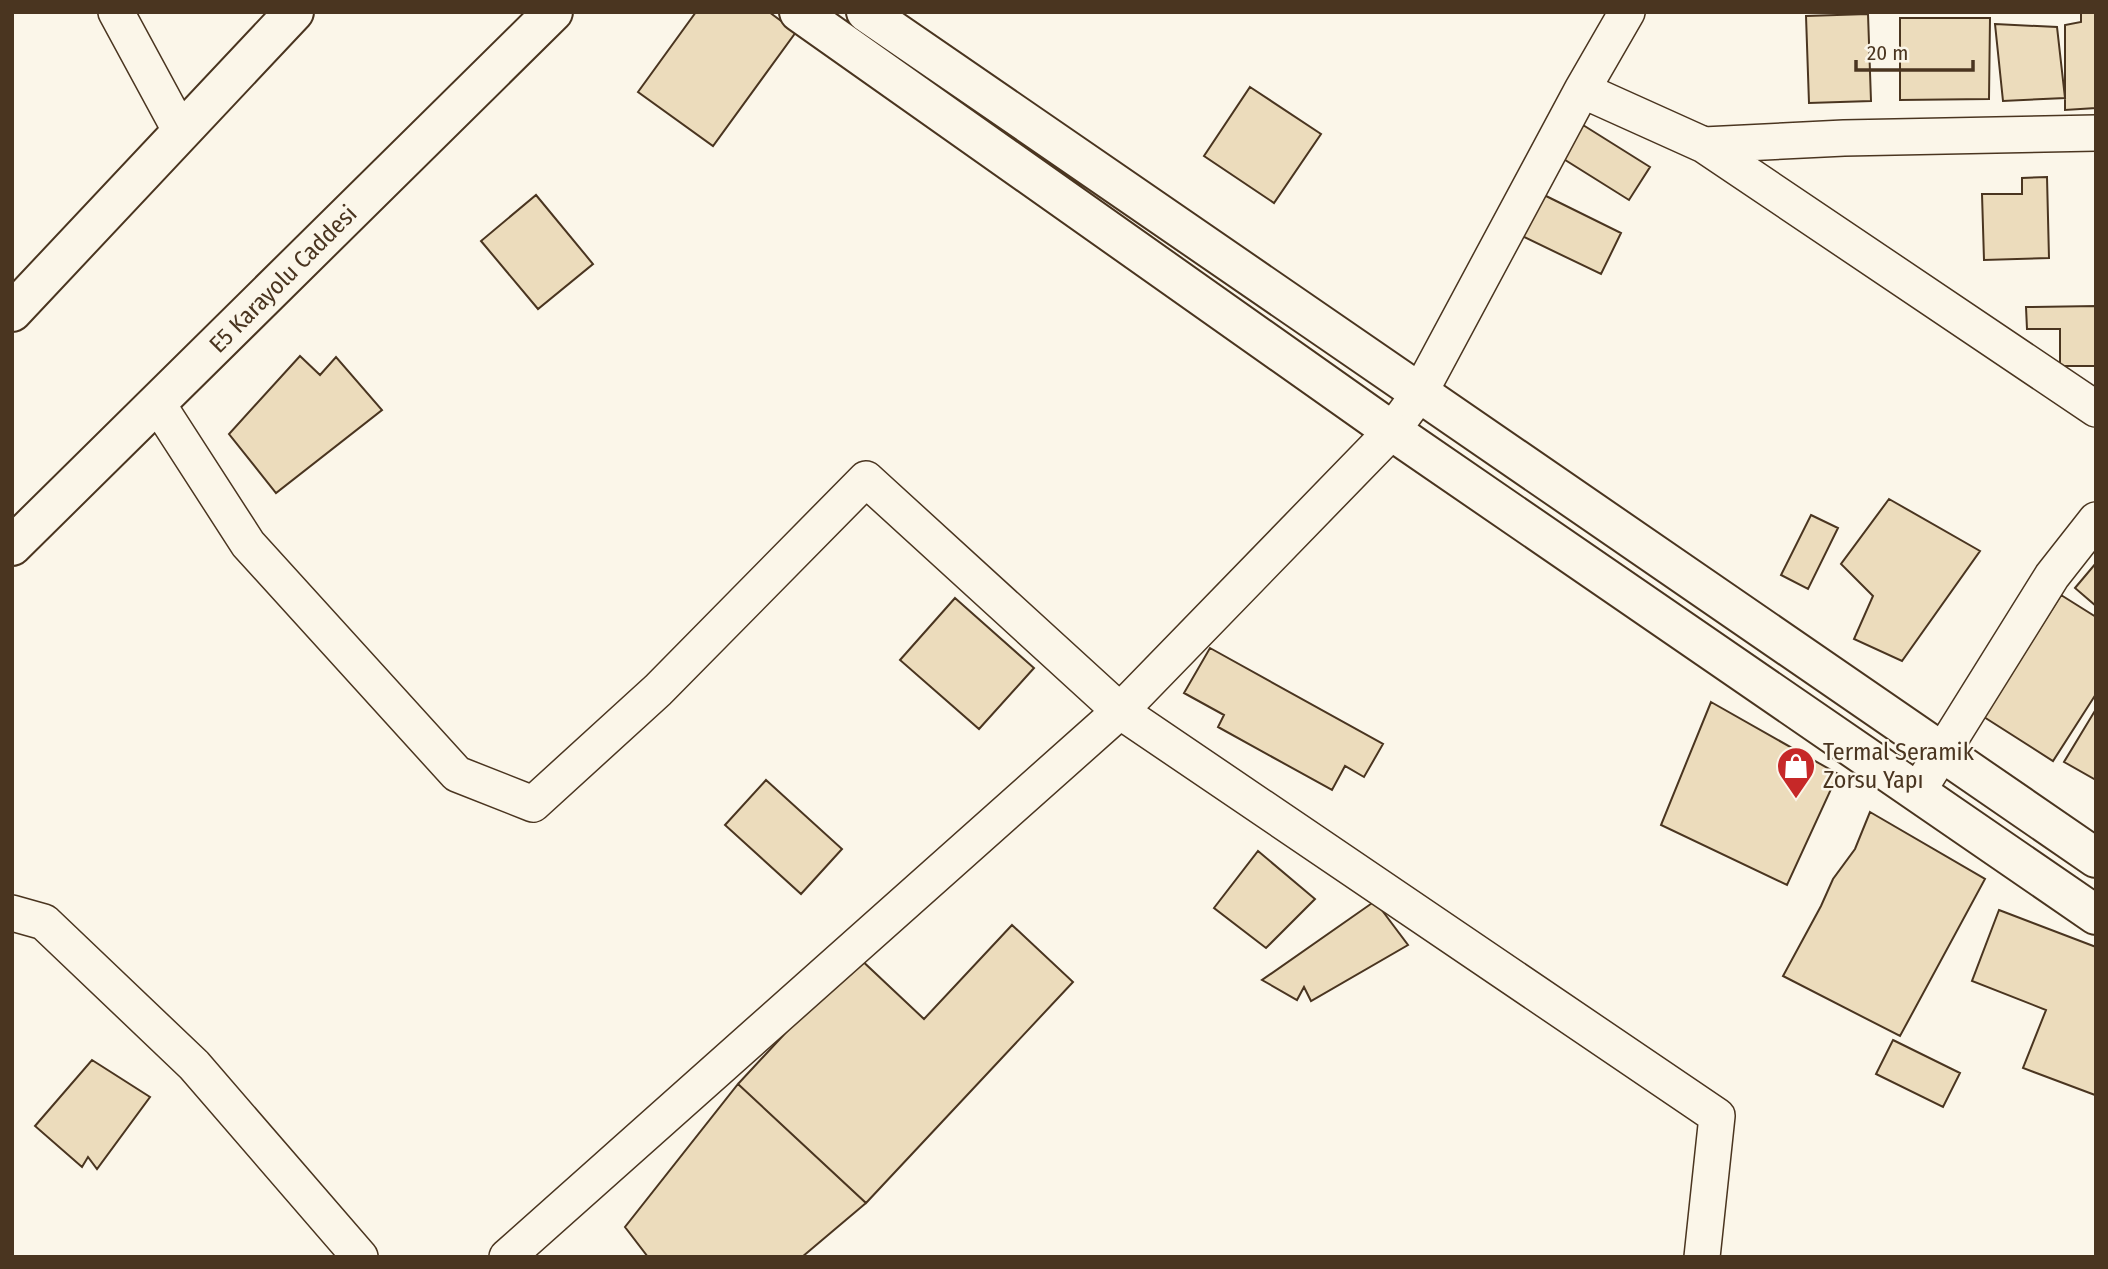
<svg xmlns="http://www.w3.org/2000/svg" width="2108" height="1269" font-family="'Fira Sans Condensed',sans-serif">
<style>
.building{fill:#ecdcbc;stroke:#4a3520;stroke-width:2}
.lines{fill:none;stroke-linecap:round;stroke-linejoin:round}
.minor-casing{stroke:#4a3520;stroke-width:38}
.tertiary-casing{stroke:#4a3520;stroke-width:42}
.trunk-casing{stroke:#4a3520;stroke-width:42}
.minor{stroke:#fbf6e9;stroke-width:35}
.tertiary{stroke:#fbf6e9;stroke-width:38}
.trunk{stroke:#fbf6e9;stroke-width:38}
.labels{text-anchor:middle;stroke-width:5;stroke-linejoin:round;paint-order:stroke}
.street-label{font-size:24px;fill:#4a3520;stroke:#fbf6e9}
.poi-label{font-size:24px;fill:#4a3520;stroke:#fbf6e9;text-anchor:start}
</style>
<rect width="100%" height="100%" fill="#fbf6e9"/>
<!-- building -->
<path class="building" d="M 696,12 L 769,12 L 796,32 L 713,146 L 638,92 Z
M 2081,12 L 2096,12 L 2096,108 L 2065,110 L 2065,25 L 2081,22 Z
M 1868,14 L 1871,101 L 1809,103 L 1806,16 Z
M 1900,18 L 1990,18 L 1989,99 L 1900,100 Z
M 1995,24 L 2057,27 L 2065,98 L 2003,101 Z
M 1250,87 L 1321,134 L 1274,203 L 1204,156 Z
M 1583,125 L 1650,167 L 1629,200 L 1562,158 Z
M 2047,177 L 2049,258 L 1984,260 L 1982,194 L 2022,194 L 2022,178 Z
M 1542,194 L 1621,233 L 1601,274 L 1522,236 Z
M 536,195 L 593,264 L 538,309 L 481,241 Z
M 2096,306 L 2096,366 L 2060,366 L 2060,329 L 2027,329 L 2026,307 Z
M 300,356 L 320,375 L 336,357 L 382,410 L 276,493 L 229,434 Z
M 1889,499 L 1980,551 L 1902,661 L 1854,639 L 1873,596 L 1841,564 Z
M 1811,515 L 1838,528 L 1808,589 L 1781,575 Z
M 2096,563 L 2096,606 L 2075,588 Z
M 2061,595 L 2096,617 L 2096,694 L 2053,761 L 1984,717 Z
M 955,598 L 1034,668 L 979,729 L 900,660 Z
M 1210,648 L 1383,744 L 1364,777 L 1345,766 L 1332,790 L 1218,727 L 1224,715 L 1184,693 Z
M 1711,702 L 1838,774 L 1787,885 L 1661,825 Z
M 2096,709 L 2096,780 L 2064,762 Z
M 766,780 L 842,849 L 801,894 L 725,825 Z
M 1870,812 L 1985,879 L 1900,1036 L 1783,976 L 1821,906 L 1833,879 L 1855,849 Z
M 1258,851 L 1315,899 L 1266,948 L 1214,908 Z
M 1375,901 L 1408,945 L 1311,1001 L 1304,987 L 1297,1000 L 1262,980 Z
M 1999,910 L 2096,947 L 2095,1095 L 2023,1068 L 2046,1010 L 1972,981 Z
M 1012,925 L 1073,982 L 866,1203 L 738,1084 L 857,956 L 924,1019 Z
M 1893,1040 L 1960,1073 L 1943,1107 L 1876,1074 Z
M 92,1060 L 150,1097 L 97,1169 L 88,1157 L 82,1167 L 35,1126 Z
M 738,1084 L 866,1203 L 802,1257 L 648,1257 L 625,1227 Z"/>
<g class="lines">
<defs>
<path id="minor" d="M 116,12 L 181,132
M 1582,90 L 1704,145 L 2096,409
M 1704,145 L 1844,138 L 2096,133
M 157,403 L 248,544 L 457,774 L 533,804 L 658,690 L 866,479 L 1120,711 L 1717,1116 L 1702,1257
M 1918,791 L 2052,576 L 2096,520
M 12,913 L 44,922 L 194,1065 L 360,1257
M 507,1257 L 1120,711 L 1392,431 L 1419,394 L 1582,90 L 1627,12"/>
<path id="tertiary" d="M 799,12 L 1392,431 L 2096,915
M 866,12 L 2096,858"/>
<path id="trunk" d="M 12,312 L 294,12
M 12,546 L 553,12"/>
</defs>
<!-- minor casing -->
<use href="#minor" class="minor-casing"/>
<!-- tertiary casing -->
<use href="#tertiary" class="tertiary-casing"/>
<!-- trunk casing -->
<use href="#trunk" class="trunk-casing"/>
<!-- minor -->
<use href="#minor" class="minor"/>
<!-- tertiary -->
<use href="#tertiary" class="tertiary"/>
<!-- trunk -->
<use href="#trunk" class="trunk"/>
</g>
<!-- icons -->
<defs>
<symbol id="shop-pin" viewBox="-11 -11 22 30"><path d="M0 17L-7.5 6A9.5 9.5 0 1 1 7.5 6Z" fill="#c62828" stroke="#fbf6e9"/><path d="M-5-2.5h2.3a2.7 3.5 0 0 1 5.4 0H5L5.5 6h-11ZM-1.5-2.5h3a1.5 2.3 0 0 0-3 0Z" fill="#fff"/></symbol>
</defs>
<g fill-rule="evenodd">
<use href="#shop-pin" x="1774" y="744" width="44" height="60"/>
</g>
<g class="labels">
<!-- street labels -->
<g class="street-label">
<text transform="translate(283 279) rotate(-45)" y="8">E5 Karayolu Caddesi</text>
</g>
<!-- poi labels -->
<g class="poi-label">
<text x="1823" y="760">Termal Seramik<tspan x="1823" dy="28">Zorsu Yapı</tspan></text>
</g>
</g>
<!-- border -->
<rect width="2108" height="1269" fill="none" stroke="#4a3520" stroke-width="28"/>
<!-- scale -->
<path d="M1856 60v10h117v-10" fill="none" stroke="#4a3520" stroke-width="3.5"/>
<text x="1867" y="60" font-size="21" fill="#4a3520" stroke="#fbf6e9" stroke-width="5" paint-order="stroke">20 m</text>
</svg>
